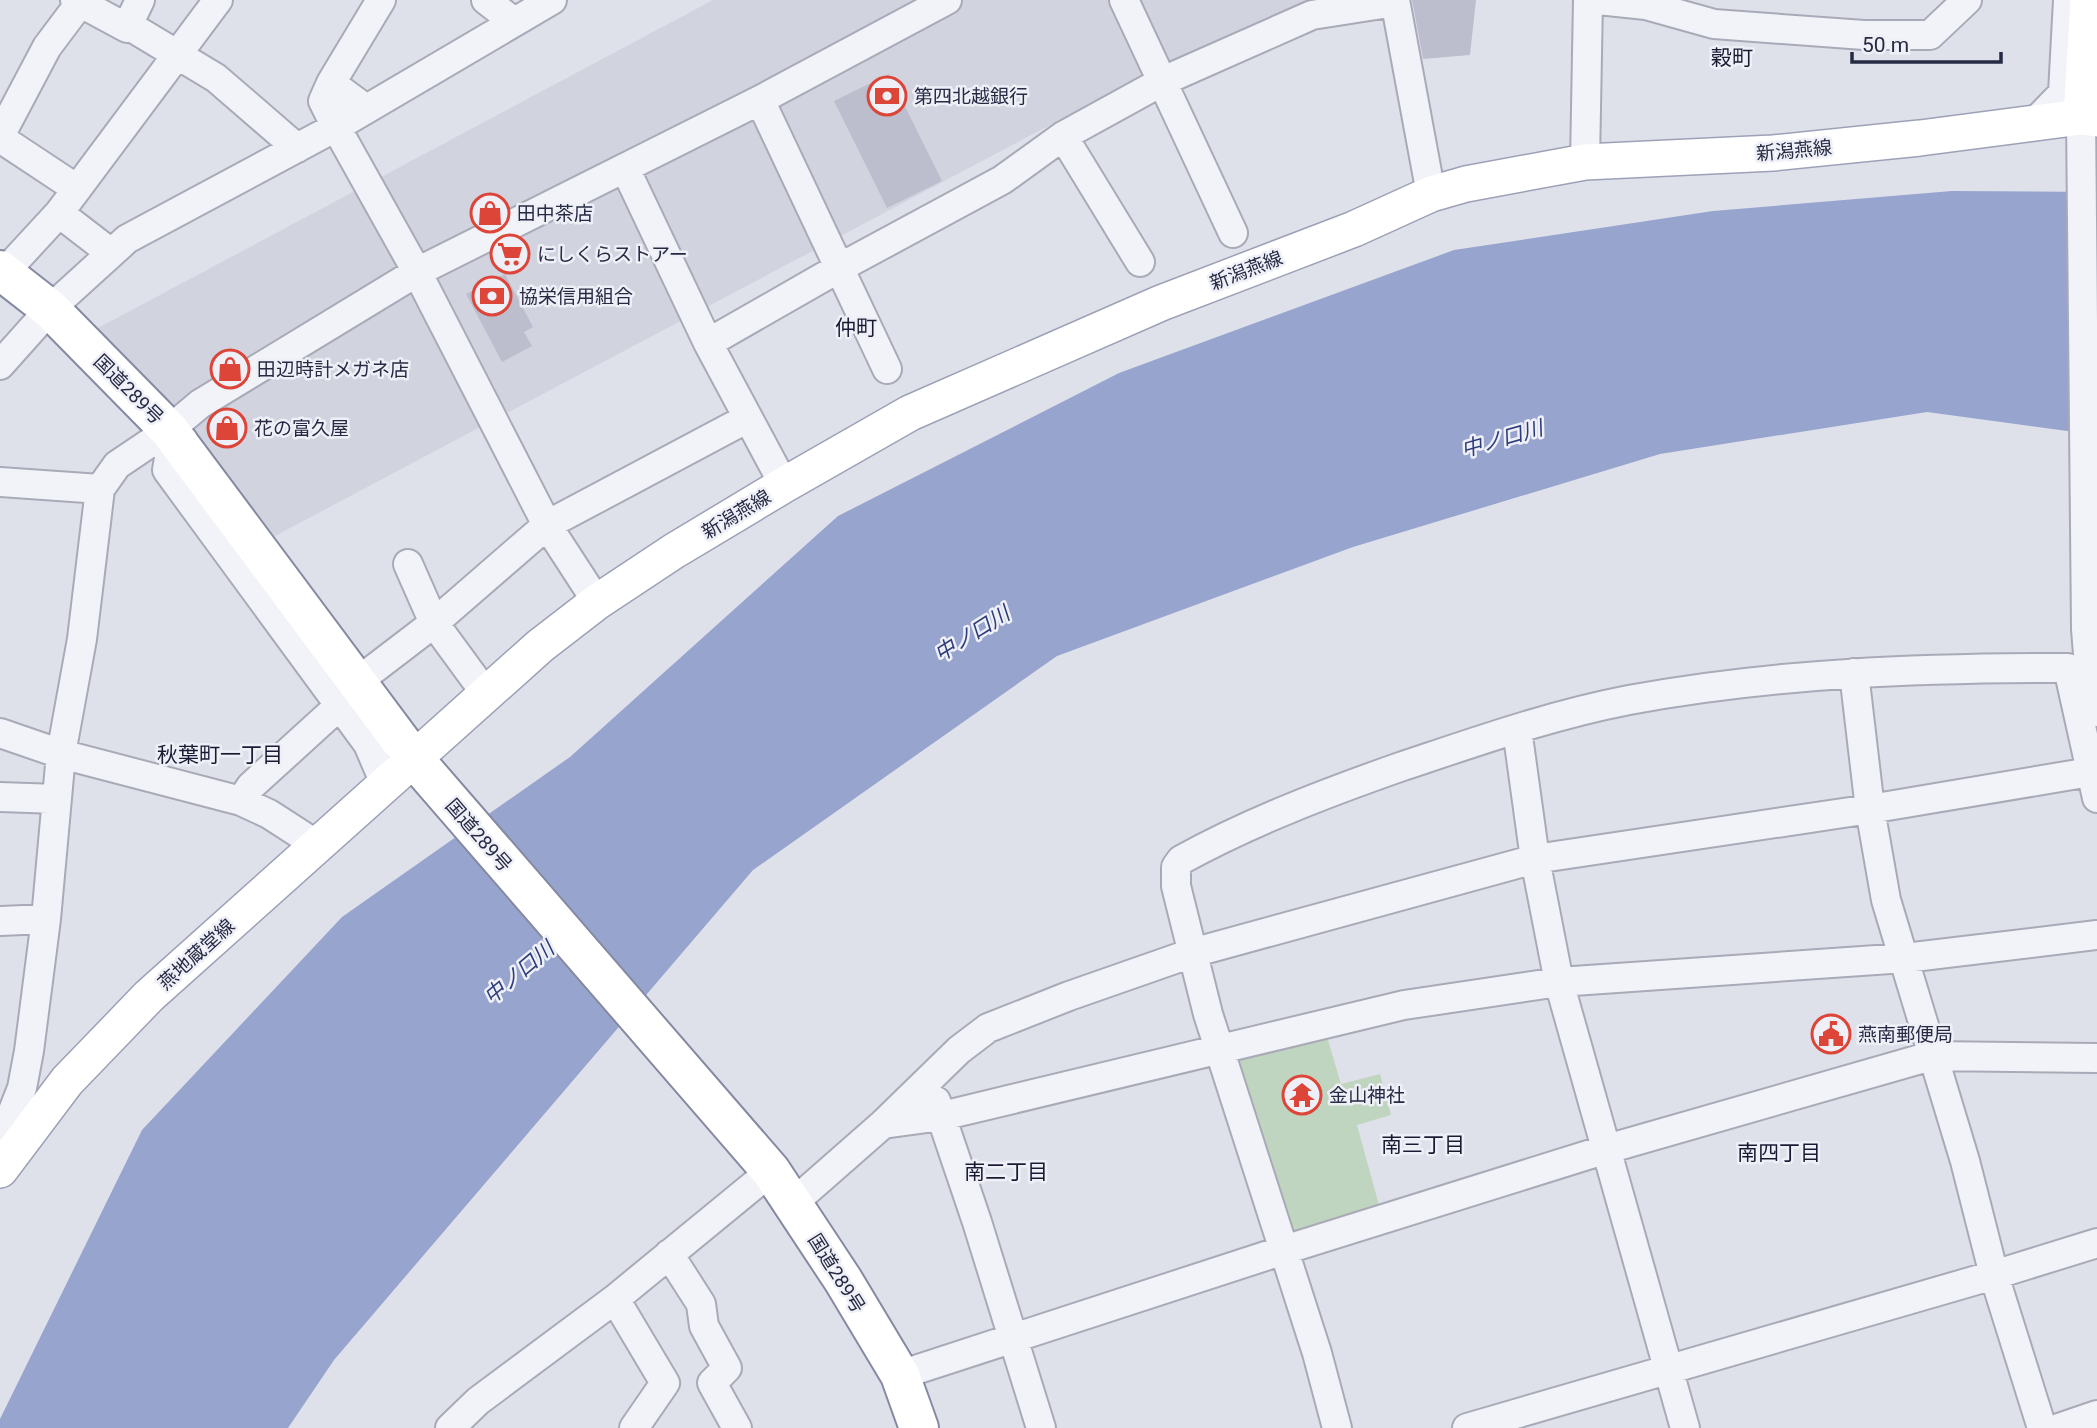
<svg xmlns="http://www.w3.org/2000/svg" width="2097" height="1428" font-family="Roboto,'Noto Sans JP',sans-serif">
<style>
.built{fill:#d1d3df}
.green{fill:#c0d5bf}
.water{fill:#96a4ce}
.building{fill:#bcbecd}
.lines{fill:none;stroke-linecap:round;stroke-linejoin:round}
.minor-casing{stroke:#a8aab8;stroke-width:32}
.major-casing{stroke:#9da1b7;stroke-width:38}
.highway-casing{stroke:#858aa2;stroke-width:42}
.minor{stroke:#f2f3f8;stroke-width:28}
.major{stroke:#fff;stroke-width:35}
.highway{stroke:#fff;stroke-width:38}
.labels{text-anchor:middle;stroke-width:5;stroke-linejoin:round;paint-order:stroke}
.poi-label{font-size:19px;fill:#262a43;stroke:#eff0f7;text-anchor:start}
.street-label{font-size:19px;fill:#262a43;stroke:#eff0f7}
.neighbourhood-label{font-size:21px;fill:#191b33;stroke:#eff0f7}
.water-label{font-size:21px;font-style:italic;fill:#2c3d7b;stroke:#eff0f7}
</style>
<rect width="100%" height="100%" fill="#dfe1ea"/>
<!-- built -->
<path class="built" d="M 713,0 L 1321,0 L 1180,56 L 275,536 L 98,328 Z"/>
<!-- green -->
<path class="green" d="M 1326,1033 L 1341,1084 L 1380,1074 L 1391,1115 L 1357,1125 L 1382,1216 L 1287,1242 L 1232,1059 Z"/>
<!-- water -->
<path class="water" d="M 1952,191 L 2097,192 L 2097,435 L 1927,412 L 1660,454 L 1353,547 L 1057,656 L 753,870 L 334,1360 L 288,1428 L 0,1428 L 0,1419 L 142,1130 L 342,917 L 570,757 L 838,516 L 1119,373 L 1454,250 L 1713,211 Z"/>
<!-- building -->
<path class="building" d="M 1412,0 L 1476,0 L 1470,55 L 1423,59 Z
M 889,74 L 942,181 L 887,208 L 834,101 Z
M 505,274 L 533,327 L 524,332 L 532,346 L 502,362 L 466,294 Z"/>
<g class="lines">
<defs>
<path id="minor" d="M 75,0 L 127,28 L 128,25 L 216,78 L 297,148
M 486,0 L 514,22
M 1124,0 L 1233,233
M 1395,0 L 1431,194
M 1598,0 L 1646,5 L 1714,24 L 1864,35 L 1930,35 L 1967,0
M 128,25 L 140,0
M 331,83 L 323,101 L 336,127 L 417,272 L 547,525 L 597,602
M 760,100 L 887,369
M 366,109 L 331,83 L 381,0
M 2081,117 L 2086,629 L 2091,691 L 2096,712
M 2034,123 L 2063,93 L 2068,0
M 0,136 L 47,47 L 80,3
M 1063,136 L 1140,262
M 0,138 L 77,189
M 1585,162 L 1588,0
M 625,168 L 708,343 L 784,485
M 59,213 L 111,253
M 0,277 L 59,213 L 218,0
M 708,343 L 839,268 L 1002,180 L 1063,136 L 1163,81 L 1312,15 L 1395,2
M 0,365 L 50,309 L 127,239 L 336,127 L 552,0
M 183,440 L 173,436 L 167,470 L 368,744 L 386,786
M 0,482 L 100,489
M 408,564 L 434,623 L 486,694
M 1854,673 L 1870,809 L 1886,900 L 1965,1161 L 1994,1275 L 2042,1428
M 366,675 L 434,623 L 547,525 L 748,418
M 1517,729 L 1535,859 L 1559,982 L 1685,1428
M 0,733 L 61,754 L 241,801 L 269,814 L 317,845
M 0,797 L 57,799
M 241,801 L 251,786 L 340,705
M 0,921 L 46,919
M 936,1101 L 977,1222 L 1041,1428
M 883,1124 L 959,1050 L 988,1028 L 1069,996 L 1192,953 L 1535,859 L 1870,809 L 2090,772
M 0,1144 L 22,1088 L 29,1051 L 46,919 L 61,754 L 82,639 L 100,489 L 117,465 L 169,430 L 200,404 L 417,272 L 760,100 L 947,0
M 793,1203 L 883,1124 L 942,1116 L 1404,1005 L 1559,982 L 1905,958 L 2097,935
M 669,1254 L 701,1304 L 704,1326 L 727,1368 L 712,1383 L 737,1428
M 615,1299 L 665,1383 L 634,1428
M 900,1375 L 1284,1250 L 1607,1149 L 1931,1056 L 2097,1058
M 450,1428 L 478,1401 L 615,1299 L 771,1171
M 1337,1428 L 1317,1353 L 1208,1014 L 1176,886 L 1176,867 L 1181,860 C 1250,822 1326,793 1400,767 C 1475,742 1551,715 1629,700 C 1774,673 1921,668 2068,668 L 2097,798
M 1467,1428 L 1994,1275 L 2097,1243
M 2059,1428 L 2097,1415"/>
<path id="major" d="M 2081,117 L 2088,0
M 0,1170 L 67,1081 L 149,996 L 540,646 L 597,602 L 674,551 L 784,485 L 910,413 L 1161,303 L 1354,229 L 1431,194 L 1466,184 L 1585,162 L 1773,153 L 1920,138 L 2081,117 L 2097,119"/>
<path id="highway" d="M 0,270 L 50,309 L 169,430 L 415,760 L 771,1171 L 843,1280 L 900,1375 L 919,1428"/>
</defs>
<!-- minor casing -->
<use href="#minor" class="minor-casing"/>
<!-- major casing -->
<use href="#major" class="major-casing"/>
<!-- highway casing -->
<use href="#highway" class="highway-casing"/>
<!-- minor -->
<use href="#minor" class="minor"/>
<!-- major -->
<use href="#major" class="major"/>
<!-- highway -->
<use href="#highway" class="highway"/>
</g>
<!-- icons -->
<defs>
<symbol id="bank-ring" viewBox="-11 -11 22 22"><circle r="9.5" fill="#eff0f7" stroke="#dc4538" stroke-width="1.5"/><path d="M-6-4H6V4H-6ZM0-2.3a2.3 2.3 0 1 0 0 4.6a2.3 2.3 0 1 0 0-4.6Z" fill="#dc4538"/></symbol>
<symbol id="shop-ring" viewBox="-11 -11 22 22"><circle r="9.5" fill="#eff0f7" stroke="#dc4538" stroke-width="1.5"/><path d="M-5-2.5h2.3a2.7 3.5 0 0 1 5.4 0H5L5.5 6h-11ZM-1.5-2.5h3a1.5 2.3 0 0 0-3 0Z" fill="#dc4538"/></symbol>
<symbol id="supermarket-ring" viewBox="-11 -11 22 22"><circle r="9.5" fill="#eff0f7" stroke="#dc4538" stroke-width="1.5"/><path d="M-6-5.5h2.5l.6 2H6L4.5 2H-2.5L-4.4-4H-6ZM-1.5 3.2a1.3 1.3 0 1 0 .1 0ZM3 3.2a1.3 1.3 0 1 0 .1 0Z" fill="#dc4538"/></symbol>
<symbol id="civic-ring" viewBox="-11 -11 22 22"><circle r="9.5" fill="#eff0f7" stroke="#dc4538" stroke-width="1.5"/><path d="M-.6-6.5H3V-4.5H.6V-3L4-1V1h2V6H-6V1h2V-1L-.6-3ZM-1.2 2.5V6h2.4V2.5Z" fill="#dc4538"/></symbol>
<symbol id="temple-ring" viewBox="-11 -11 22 22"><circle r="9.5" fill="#eff0f7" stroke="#dc4538" stroke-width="1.5"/><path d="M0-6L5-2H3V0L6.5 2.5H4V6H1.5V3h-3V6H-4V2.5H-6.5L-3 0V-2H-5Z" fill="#dc4538"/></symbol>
</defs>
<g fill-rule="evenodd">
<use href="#bank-ring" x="865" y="74" width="44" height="44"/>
<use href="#shop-ring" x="468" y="191" width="44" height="44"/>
<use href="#supermarket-ring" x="488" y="232" width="44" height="44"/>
<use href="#bank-ring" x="470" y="274" width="44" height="44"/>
<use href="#shop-ring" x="208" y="347" width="44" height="44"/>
<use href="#shop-ring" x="205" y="406" width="44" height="44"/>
<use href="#civic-ring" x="1809" y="1012" width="44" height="44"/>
<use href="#temple-ring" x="1280" y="1073" width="44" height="44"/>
</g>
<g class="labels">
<!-- poi labels -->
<g class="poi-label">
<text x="914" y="103">第四北越銀行</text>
<text x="517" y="220">田中茶店</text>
<text x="537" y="261">にしくらストアー</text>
<text x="519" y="303">協栄信用組合</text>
<text x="257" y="376">田辺時計メガネ店</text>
<text x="254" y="435">花の富久屋</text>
<text x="1858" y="1041">燕南郵便局</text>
<text x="1329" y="1102">金山神社</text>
</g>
<!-- street labels -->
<g class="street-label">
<text transform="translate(1794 150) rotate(-5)" y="7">新潟燕線</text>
<text transform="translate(1246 270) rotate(-21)" y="7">新潟燕線</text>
<text transform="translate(129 389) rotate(45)" y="7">国道289号</text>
<text transform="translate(736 514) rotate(-31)" y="7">新潟燕線</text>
<text transform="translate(479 835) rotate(49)" y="7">国道289号</text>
<text transform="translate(196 954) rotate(-42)" y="7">燕地蔵堂線</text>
<text transform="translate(837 1273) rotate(58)" y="7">国道289号</text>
</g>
<!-- neighbourhood labels -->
<g class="neighbourhood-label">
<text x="1732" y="65">穀町</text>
<text x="856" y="335">仲町</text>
<text x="220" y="762">秋葉町一丁目</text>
<text x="1423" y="1152">南三丁目</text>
<text x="1779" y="1160">南四丁目</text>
<text x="1006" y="1179">南二丁目</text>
</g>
<!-- water labels -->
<g class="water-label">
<text transform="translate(1502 439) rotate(-16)" y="7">中ノ口川</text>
<text transform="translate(972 634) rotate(-32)" y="7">中ノ口川</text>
<text transform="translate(519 973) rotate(-40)" y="7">中ノ口川</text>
</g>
</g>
<!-- scale -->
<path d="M1852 52v10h149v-10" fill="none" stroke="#262a43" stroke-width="3.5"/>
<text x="1862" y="52" font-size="21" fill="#262a43" stroke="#eff0f7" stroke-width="5" paint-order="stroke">50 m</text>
</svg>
